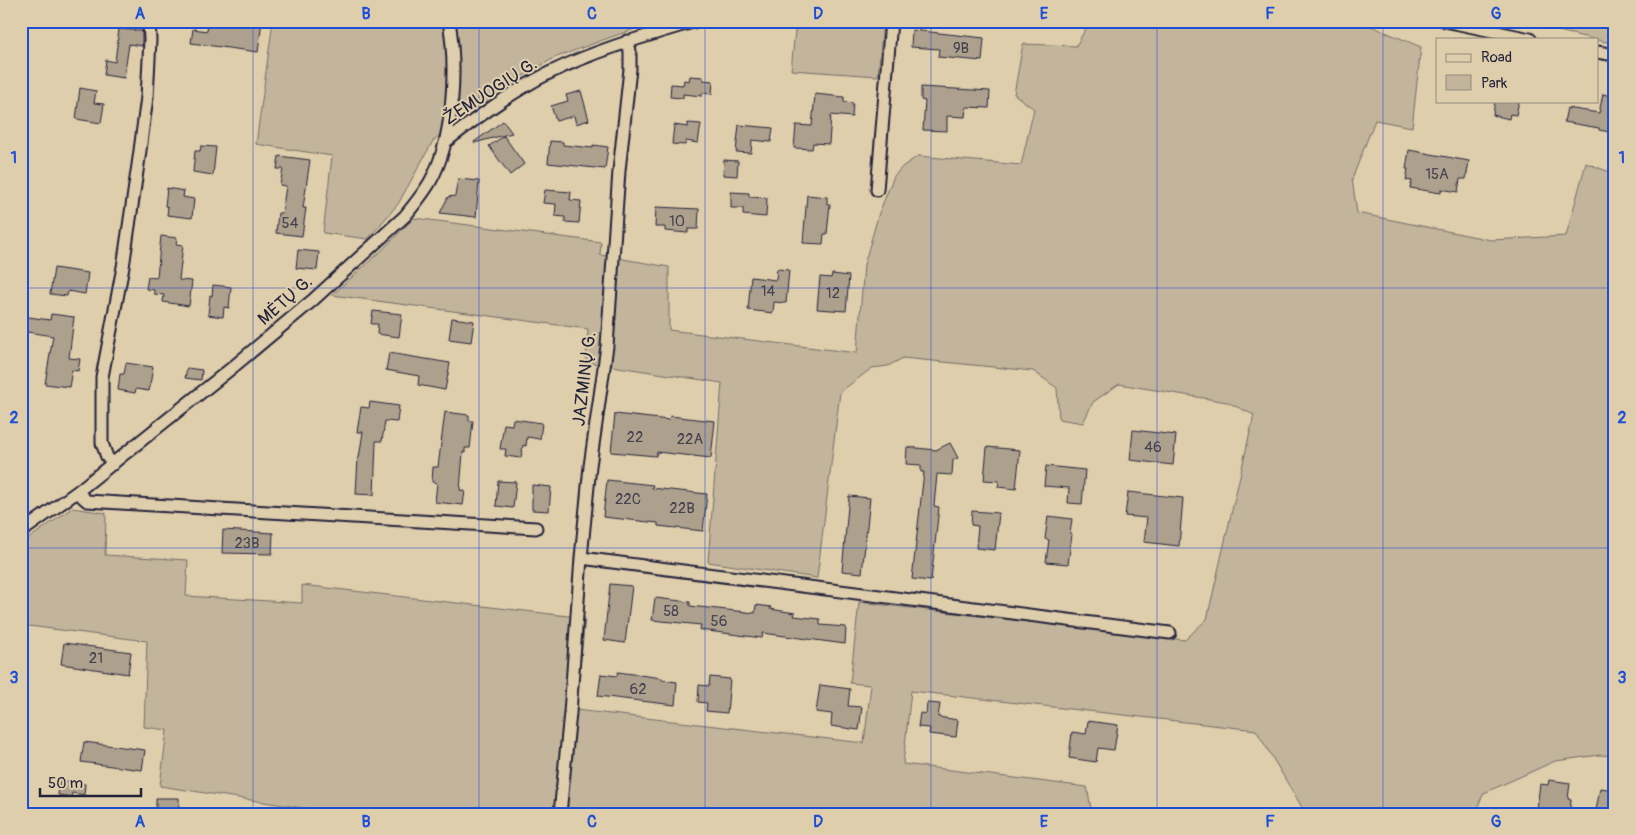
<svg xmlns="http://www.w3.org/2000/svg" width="1636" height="835" font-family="Pangolin,sans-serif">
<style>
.green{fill:#c3b59b;stroke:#726c6b}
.building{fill:#ada18e;stroke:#22223b}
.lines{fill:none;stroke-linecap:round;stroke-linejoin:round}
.street-casing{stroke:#22223b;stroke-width:15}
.street{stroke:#dfceab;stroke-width:11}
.grid{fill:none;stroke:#1d4ed8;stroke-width:1;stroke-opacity:0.55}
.labels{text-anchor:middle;stroke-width:4;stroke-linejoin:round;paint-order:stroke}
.number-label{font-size:15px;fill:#454250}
.street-label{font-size:18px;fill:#22223b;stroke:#dfceab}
.neatline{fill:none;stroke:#1d4ed8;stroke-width:2}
.grid-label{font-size:16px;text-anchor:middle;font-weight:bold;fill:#1d4ed8}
</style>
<rect width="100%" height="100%" fill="#dfceab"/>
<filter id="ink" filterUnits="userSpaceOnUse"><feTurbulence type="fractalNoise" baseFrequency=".02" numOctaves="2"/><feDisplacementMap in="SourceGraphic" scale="10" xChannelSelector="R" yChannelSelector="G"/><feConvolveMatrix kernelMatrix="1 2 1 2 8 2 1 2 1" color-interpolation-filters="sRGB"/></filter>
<g filter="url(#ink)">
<!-- green -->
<path class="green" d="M 273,21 L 659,21 L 614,36 L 554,58 L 511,83 L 458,119 L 433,141 L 398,204 L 368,239 L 323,233 L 332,156 L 256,144 Z
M 796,21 L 883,21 L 878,76 L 791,70 Z
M 1090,21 L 1359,21 L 1421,47 L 1412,127 L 1375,120 L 1352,179 L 1357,213 L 1491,240 L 1566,236 L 1586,163 L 1615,174 L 1615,756 L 1600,755 L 1555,761 L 1484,793 L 1479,803 L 1479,814 L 1306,814 L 1256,730 L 911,691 L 903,764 L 1087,787 L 1092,814 L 342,814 L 160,786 L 167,730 L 144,727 L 147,641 L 21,625 L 21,544 L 72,508 L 106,513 L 105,555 L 188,560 L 186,596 L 302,603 L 302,585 L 585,618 L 576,710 L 864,743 L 871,685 L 850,683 L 859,602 L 1185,640 L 1207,619 L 1254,415 L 1227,402 L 1119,384 L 1093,402 L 1083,423 L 1059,419 L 1057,388 L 1033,371 L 903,358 L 888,366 L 872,368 L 840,392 L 817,578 L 708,562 L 722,383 L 586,362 L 588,329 L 332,295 L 382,250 L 414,218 L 601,242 L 600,255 L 669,267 L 669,330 L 857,353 L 864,265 L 879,213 L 894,176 L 902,167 L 918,156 L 1021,165 L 1034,109 L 1014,94 L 1023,44 L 1076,46 Z
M 1515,21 L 1615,21 L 1615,44 Z"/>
<!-- building -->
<path class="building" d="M 215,21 L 262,21 L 258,52 L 191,43 L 193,29 L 207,31 L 208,24 L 215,25 Z
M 119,29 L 142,31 L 142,46 L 129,44 L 124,78 L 104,75 L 106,60 L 115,62 Z
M 912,30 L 984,38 L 982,61 L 938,57 L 939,49 L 911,47 Z
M 690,76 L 703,77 L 703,80 L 713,81 L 712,94 L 702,93 L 702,96 L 683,94 L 683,98 L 670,97 L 671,84 L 683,85 L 684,80 L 689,81 Z
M 921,87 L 990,91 L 989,108 L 966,107 L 965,117 L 947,116 L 947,131 L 923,130 L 925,101 L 921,100 Z
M 80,88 L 96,91 L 94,103 L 104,104 L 101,123 L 76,119 Z
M 581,91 L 589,120 L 576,124 L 574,116 L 556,121 L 551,106 L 568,101 L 566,95 Z
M 815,94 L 844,97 L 844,102 L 853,103 L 852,117 L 831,115 L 829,144 L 813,143 L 812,149 L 794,148 L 796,125 L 812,126 Z
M 1603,94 L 1615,97 L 1615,133 L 1599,130 L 1599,128 L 1564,122 L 1567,108 L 1599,113 Z
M 1495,101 L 1519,101 L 1516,115 L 1510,114 L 1509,119 L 1493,115 Z
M 503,121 L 512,133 L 474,143 L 474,142 Z
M 688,123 L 701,124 L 698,143 L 686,141 L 685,145 L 672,144 L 674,125 L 688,127 Z
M 739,125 L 773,128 L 771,142 L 752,140 L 751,153 L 736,152 Z
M 504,136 L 524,164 L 510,175 L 489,146 Z
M 550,141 L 563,142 L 563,145 L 593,148 L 593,145 L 608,147 L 605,169 L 548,163 Z
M 201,146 L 216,147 L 213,175 L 193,172 L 195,151 L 200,151 Z
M 1409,150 L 1469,161 L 1466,179 L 1460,179 L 1458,192 L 1441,189 L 1441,193 L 1410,188 L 1412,181 L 1406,180 L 1408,169 L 1406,169 Z
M 279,156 L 310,160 L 303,208 L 306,208 L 302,236 L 276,233 L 278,213 L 282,213 L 286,186 L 280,185 L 283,169 L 277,169 Z
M 724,160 L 738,161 L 737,176 L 723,175 Z
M 458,179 L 479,181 L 476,217 L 440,213 L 448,197 L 455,196 Z
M 167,188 L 184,191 L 183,197 L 194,199 L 192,218 L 167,215 L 168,207 L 165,206 Z
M 545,190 L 571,192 L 570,200 L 581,201 L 579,223 L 565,222 L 565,217 L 555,216 L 556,204 L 543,203 Z
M 731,192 L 749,193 L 749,197 L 767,198 L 766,217 L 743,215 L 743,208 L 731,208 Z
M 807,195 L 827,197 L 827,204 L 830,204 L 827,234 L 824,234 L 823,244 L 803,243 Z
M 656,207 L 699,209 L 698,229 L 688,229 L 688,233 L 665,231 L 665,227 L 655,227 Z
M 161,236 L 177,238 L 176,244 L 183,245 L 179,280 L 192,281 L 189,306 L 163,302 L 164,295 L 154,294 L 154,290 L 146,289 L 148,277 L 156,278 L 157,277 Z
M 298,250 L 319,252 L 317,270 L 296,268 Z
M 54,268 L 88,273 L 85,294 L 68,291 L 67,296 L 50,294 Z
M 777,269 L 789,270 L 786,303 L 774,302 L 773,313 L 748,310 L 751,277 L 776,280 Z
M 832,274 L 849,276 L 846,311 L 817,309 L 820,277 L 831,278 Z
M 213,285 L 231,287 L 229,308 L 224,307 L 223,317 L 208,315 L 210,295 L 212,296 Z
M 373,311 L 402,314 L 399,337 L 377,334 L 378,324 L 371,324 Z
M 51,314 L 74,317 L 69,358 L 80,359 L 78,371 L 72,370 L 69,387 L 45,384 L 53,336 L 21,331 L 21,316 L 50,320 Z
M 452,318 L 474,321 L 471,342 L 449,339 Z
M 389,353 L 450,363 L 445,390 L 418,385 L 419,376 L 386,370 Z
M 126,363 L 153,367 L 149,391 L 136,389 L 135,393 L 118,390 L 120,374 L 124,374 Z
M 187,368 L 202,370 L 201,380 L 185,378 Z
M 370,402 L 399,406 L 397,422 L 385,421 L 382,441 L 376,441 L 374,495 L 356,494 L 358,458 L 359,458 L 363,432 L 357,432 L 361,407 L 369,408 Z
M 445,412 L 469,415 L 469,421 L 473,421 L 470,448 L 465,448 L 465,453 L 463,452 L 460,490 L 465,491 L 463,505 L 435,502 L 437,483 L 432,482 L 433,467 L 438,467 Z
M 615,414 L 669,420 L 670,416 L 715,421 L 711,458 L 657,452 L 656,456 L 611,452 Z
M 513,419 L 542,423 L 540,439 L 527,437 L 526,446 L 523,445 L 521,458 L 505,456 L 506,449 L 500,449 L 504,424 L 512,425 Z
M 1133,430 L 1176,435 L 1173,465 L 1130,460 Z
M 950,443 L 958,458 L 953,460 L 952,475 L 937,474 L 934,506 L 939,507 L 931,581 L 912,579 L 924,472 L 921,472 L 921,465 L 906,464 L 907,447 L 936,450 Z
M 987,447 L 1020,450 L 1016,489 L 998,487 L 999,481 L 984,480 Z
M 1046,466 L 1085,470 L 1082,504 L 1068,503 L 1069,488 L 1044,486 Z
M 607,480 L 653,485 L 652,488 L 707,494 L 703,531 L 658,526 L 658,523 L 603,517 Z
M 498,481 L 516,482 L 513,508 L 496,506 Z
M 532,485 L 551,487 L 549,511 L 532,510 Z
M 1128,492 L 1183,498 L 1179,546 L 1144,542 L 1147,518 L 1125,516 Z
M 849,496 L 870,498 L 862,573 L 842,571 Z
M 972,511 L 999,513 L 995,550 L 976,548 L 978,526 L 971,525 Z
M 1048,516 L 1072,519 L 1070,534 L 1072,534 L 1068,564 L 1046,562 L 1049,540 L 1045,539 Z
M 223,530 L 273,533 L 272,554 L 222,553 Z
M 610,584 L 632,586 L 625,643 L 604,640 Z
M 655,598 L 690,602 L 690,606 L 755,613 L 756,605 L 771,607 L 770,609 L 795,613 L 794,616 L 820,619 L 820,625 L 846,627 L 845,644 L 763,633 L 762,638 L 700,630 L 701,625 L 652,620 Z
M 64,643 L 131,652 L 128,674 L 61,664 Z
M 618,672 L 662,678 L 662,680 L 677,682 L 675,705 L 598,696 L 601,674 L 617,676 Z
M 710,677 L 730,679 L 727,713 L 706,711 L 707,703 L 698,702 L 699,685 L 709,686 Z
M 820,685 L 850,689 L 848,706 L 862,707 L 859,730 L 831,726 L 832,714 L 816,712 Z
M 927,703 L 940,704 L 938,717 L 958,720 L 956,737 L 929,734 L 930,728 L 918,727 L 920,713 L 926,714 Z
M 1088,721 L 1118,725 L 1114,750 L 1098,748 L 1096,762 L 1069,758 L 1072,732 L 1086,734 Z
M 84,742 L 145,750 L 142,770 L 81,762 Z
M 60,780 L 85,784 L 84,795 L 72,793 L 71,797 L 58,795 Z
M 1549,780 L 1570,783 L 1568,799 L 1571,800 L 1570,814 L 1543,814 L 1544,809 L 1537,808 L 1540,784 L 1548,785 Z
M 1600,788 L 1615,790 L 1615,814 L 1596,811 Z
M 156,798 L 179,798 L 179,812 L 156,812 Z"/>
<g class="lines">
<defs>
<path id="street" d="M 1445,21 L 1530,39
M 1597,52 L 1615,55
M 445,142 C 478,117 511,92 549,73 C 596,50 646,36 696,21
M 877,190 L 891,21
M 113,464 L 107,457 L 102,443 L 102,377 L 123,267 L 139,158 L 147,97 L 150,40 L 149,21
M 77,492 L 87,501 L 536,528
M 21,532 L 77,492 L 233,367 L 313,300 L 405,216 C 414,205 423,194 430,182 C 454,139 457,69 449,21
M 581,558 L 1170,633
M 560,814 L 570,713 L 581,558 L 590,466 L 607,346 L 619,171 L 630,69 L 630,51 L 627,41"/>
</defs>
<!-- street casing -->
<use href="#street" class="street-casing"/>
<!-- street -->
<use href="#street" class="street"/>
</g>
</g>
<!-- grid -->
<path class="grid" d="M 253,21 L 253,814M 479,21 L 479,814M 705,21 L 705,814M 931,21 L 931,814M 1157,21 L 1157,814M 1383,21 L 1383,814M 21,288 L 1615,288M 21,548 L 1615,548"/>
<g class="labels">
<!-- number labels -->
<g class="number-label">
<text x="961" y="53">9B</text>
<text x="1437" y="179">15A</text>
<text x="677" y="226">10</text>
<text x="290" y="228">54</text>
<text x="768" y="296">14</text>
<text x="833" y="298">12</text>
<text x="635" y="442">22</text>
<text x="690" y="444">22A</text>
<text x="1153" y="452">46</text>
<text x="628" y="504">22C</text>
<text x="682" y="513">22B</text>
<text x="247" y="548">23B</text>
<text x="671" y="616">58</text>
<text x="719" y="626">56</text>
<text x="96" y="663">21</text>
<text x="638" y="694">62</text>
</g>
<!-- street labels -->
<g class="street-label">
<text transform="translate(490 91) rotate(-33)" y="6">ŽEMUOGIŲ G.</text>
<text transform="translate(285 300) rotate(-41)" y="6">MĖTŲ G.</text>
<text transform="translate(584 379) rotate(-83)" y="6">JAZMINŲ G.</text>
</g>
</g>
<!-- margin -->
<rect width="1636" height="835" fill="none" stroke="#dfceab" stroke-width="55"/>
<!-- legend -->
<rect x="1436" y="38" width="162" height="65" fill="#dfceab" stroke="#93897e"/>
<rect x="1446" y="54" width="25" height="8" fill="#dfceab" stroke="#93897e"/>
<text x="1481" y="62" font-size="15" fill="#22223b">Road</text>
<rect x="1446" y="75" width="25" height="15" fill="#c3b59b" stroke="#93897e"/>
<text x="1481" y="88" font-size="15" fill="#22223b">Park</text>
<!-- scale -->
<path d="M40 788v8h101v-8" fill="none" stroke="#22223b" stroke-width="2.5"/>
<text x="48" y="788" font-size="15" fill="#22223b" stroke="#dfceab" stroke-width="4" paint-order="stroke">50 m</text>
<rect x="28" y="28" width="1580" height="780" class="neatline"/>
<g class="grid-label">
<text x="140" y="19">A</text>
<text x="366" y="19">B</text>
<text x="592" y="19">C</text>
<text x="818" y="19">D</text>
<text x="1044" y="19">E</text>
<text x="1270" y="19">F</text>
<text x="1496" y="19">G</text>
<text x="14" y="163">1</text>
<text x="1622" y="163">1</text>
<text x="14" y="423">2</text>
<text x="1622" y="423">2</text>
<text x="14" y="683">3</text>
<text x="1622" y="683">3</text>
<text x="140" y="827">A</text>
<text x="366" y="827">B</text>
<text x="592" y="827">C</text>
<text x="818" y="827">D</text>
<text x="1044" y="827">E</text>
<text x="1270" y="827">F</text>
<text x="1496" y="827">G</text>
</g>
</svg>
